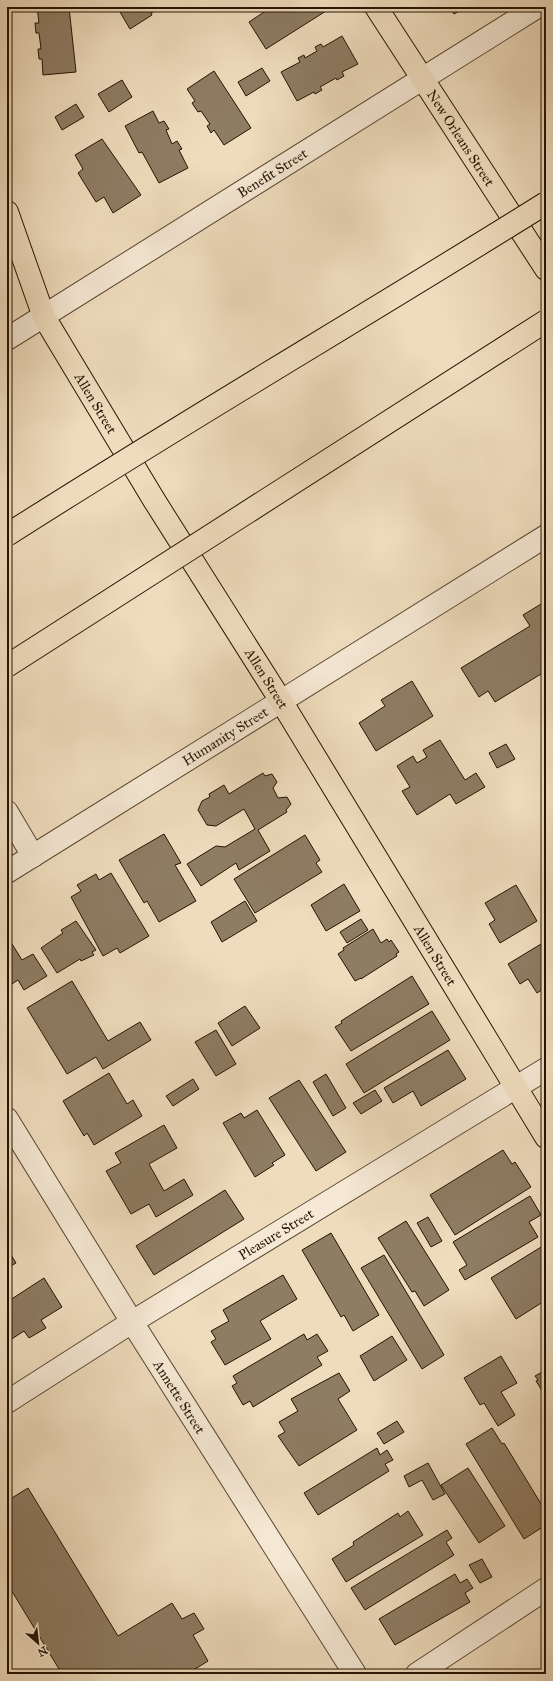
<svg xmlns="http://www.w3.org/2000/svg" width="553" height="1681" font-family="'IM FELL Great Primer',serif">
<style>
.building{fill:#8e7c63;stroke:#241402}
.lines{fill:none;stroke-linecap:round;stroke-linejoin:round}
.street-casing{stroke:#574631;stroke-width:24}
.primary-casing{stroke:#241402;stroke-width:24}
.street{stroke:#f5e8d4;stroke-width:22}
.primary{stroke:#efdcbd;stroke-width:22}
.highway-bridge-casing{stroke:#241402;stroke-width:24;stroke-linecap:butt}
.highway-bridge{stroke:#efdcbd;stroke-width:22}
.labels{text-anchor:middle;stroke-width:3;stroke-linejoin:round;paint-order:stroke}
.street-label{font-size:14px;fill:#241402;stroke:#f5e8d4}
</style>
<rect width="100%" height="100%" fill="#efdcbd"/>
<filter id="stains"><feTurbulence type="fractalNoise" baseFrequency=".005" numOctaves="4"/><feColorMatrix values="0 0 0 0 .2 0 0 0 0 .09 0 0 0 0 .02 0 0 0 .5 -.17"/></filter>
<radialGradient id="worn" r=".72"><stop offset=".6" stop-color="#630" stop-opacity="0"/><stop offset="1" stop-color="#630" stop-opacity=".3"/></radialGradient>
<!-- building -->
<path class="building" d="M 37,7 L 69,7 L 76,72 L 43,75 L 42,59 L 39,59 L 38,49 L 41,49 L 39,33 L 36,33 L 35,23 L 39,23 Z
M 117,7 L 162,7 L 151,13 L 152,15 L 130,29 Z
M 266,7 L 323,7 L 326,11 L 266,49 L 249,22 L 264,12 L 263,9 Z
M 450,7 L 466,7 L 454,14 Z
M 342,36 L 358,64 L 342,72 L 344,76 L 337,80 L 336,78 L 320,87 L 322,90 L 315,94 L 314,92 L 297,101 L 281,72 L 300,62 L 298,58 L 304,55 L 305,58 L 317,51 L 315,47 L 321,44 L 323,47 Z
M 262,68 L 270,81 L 246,96 L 238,82 Z
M 214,71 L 251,128 L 224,145 L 214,130 L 211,133 L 207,126 L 210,124 L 201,111 L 198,112 L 192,103 L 195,101 L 187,89 Z
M 122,80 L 132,97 L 109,112 L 98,94 Z
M 76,104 L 84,117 L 62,130 L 55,117 Z
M 153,111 L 159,123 L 164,121 L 169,129 L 166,130 L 172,144 L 177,141 L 182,149 L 179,150 L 188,168 L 159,183 L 142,152 L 139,153 L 125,126 Z
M 102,139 L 141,195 L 113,213 L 104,197 L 96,202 L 78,173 L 83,169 L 75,155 Z
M 546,601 L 546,671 L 495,702 L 488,691 L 479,697 L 461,668 L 530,626 L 523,615 Z
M 412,681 L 433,716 L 376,751 L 359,723 L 385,706 L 381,700 Z
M 440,740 L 465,780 L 476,773 L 485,787 L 456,804 L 450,794 L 417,815 L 402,791 L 410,787 L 397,766 L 413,756 L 417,763 L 427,757 L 423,750 Z
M 506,744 L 515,759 L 497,768 L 489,753 Z
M 263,773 L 265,776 L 272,774 L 277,782 L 273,788 L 278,798 L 287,797 L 291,804 L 286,810 L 287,812 L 258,830 L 270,851 L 239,870 L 236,863 L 201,886 L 187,864 L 216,846 L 225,847 L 255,829 L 244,809 L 216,826 L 207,825 L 198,810 L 202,801 L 210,797 L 209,794 L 224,785 L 229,794 Z
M 164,834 L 181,863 L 175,865 L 196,901 L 159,922 L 147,901 L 144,903 L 119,860 Z
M 305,835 L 320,860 L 316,863 L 322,872 L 255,913 L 234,879 Z
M 111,873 L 149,936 L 120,953 L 117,948 L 103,956 L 71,897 L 81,891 L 77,885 L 96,874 L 99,880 Z
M 344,884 L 360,911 L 326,931 L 311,905 Z
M 516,885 L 537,921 L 500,943 L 489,924 L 495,920 L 485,903 Z
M 245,901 L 257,921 L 222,942 L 211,922 Z
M 361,919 L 368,930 L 347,943 L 340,932 Z
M 76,921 L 96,950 L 92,952 L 94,955 L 81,961 L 80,959 L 57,973 L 41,948 L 63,933 L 61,930 Z
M 373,929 L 381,943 L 387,939 L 389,942 L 391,940 L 399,952 L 396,954 L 397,956 L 361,979 L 361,978 L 355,981 L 338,954 L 344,950 L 343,948 Z
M 7,936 L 22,960 L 33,954 L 47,976 L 24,990 L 18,980 L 7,987 Z
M 546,941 L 546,987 L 537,993 L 528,979 L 520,984 L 508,964 Z
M 412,976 L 429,1004 L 351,1051 L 335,1027 L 342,1023 L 341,1021 Z
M 72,981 L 108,1041 L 140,1022 L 151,1040 L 103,1069 L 96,1057 L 67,1074 L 27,1008 Z
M 245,1006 L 260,1028 L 232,1046 L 218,1023 Z
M 432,1011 L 450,1040 L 364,1093 L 346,1064 Z
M 216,1030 L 236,1064 L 216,1076 L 195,1042 Z
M 448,1050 L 466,1079 L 421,1106 L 413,1091 L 393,1103 L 384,1088 Z
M 109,1073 L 127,1104 L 133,1100 L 142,1116 L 94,1145 L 87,1133 L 84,1136 L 63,1101 Z
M 326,1074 L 346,1108 L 333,1116 L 313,1082 Z
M 193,1079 L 199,1089 L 173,1106 L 166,1096 Z
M 299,1080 L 346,1152 L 316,1171 L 269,1098 Z
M 375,1090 L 382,1101 L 361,1114 L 353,1103 Z
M 257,1110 L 285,1155 L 272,1163 L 274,1165 L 255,1177 L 223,1123 L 241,1113 L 244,1118 Z
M 164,1125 L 177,1148 L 149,1164 L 164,1191 L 184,1179 L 193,1195 L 156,1217 L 149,1204 L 131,1214 L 106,1171 L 121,1163 L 115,1153 Z
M 503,1150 L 512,1164 L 515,1162 L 531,1187 L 455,1235 L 430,1195 Z
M 225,1190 L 244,1219 L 154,1275 L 136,1246 Z
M 530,1196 L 541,1215 L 529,1222 L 538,1237 L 465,1280 L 459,1270 L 467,1265 L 453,1242 Z
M 428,1217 L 442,1241 L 431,1247 L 417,1223 Z
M 406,1221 L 449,1290 L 424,1306 L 415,1291 L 412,1292 L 378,1238 Z
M 331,1233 L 379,1315 L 353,1331 L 344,1315 L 341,1317 L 302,1250 Z
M 546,1244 L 546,1300 L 516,1319 L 491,1278 Z
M 7,1248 L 16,1263 L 7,1268 Z
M 384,1255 L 444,1355 L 422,1369 L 361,1268 Z
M 283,1275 L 297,1299 L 260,1321 L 271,1339 L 225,1365 L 211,1342 L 216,1339 L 211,1331 L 229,1321 L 223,1310 Z
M 44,1278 L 62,1307 L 41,1320 L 46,1328 L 29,1338 L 24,1331 L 7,1342 L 7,1302 Z
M 304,1334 L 307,1340 L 317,1334 L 328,1351 L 317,1357 L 322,1365 L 253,1407 L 250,1401 L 243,1405 L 232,1386 L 237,1383 L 233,1376 Z
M 392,1336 L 407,1360 L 374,1381 L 360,1356 Z
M 501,1356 L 517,1383 L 501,1392 L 515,1415 L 498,1426 L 484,1403 L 480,1405 L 464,1378 Z
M 546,1370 L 546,1397 L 536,1381 L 538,1380 L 535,1376 Z
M 339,1373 L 350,1391 L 338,1399 L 357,1430 L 299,1466 L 278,1436 L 285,1432 L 279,1422 L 298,1411 L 291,1399 Z
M 397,1421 L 404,1432 L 384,1444 L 377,1433 Z
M 492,1428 L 502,1444 L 504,1443 L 546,1512 L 546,1525 L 524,1539 L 466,1444 Z
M 377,1448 L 380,1455 L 387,1450 L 393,1460 L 385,1464 L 389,1471 L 318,1515 L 304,1493 Z
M 428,1463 L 445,1494 L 433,1500 L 422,1480 L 409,1487 L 404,1476 Z
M 468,1468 L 505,1526 L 479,1543 L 441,1485 Z
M 28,1488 L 118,1636 L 172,1603 L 182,1619 L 194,1613 L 204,1629 L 193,1635 L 208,1661 L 187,1674 L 75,1674 L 73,1671 L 68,1674 L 62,1674 L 7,1583 L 7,1501 Z
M 408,1511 L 423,1535 L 346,1582 L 332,1559 L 354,1545 L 353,1542 L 398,1513 L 400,1517 Z
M 447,1530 L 452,1538 L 446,1542 L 454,1555 L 365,1610 L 351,1588 Z
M 482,1559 L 492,1577 L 480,1583 L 469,1565 Z
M 455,1574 L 460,1583 L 467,1579 L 473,1588 L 465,1593 L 470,1602 L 395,1645 L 379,1619 Z"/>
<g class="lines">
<defs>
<g id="street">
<path id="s1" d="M 7,339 L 537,7"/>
<path d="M 7,812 L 33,856"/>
<path id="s2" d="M 7,872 L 546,536"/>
<path id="s3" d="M 7,1119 L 132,1322 L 355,1674"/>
<path id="s4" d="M 7,1402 L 132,1322 L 546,1069"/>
<path d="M 417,1674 L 546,1589"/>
</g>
<g id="primary">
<path id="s5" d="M 376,7 L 546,269"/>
<path id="s6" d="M 7,212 L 44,317 L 154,500 L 281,701 L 546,1137"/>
</g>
</defs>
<!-- street casing -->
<use href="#street" class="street-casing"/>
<!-- primary casing -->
<use href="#primary" class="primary-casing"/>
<!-- street -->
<use href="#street" class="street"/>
<!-- primary -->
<use href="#primary" class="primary"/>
<defs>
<path id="highway-bridge" d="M 7,535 C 185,421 367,315 546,203
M 7,666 L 546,321"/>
</defs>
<!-- highway-bridge casing -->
<use href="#highway-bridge" class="highway-bridge-casing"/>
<!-- highway-bridge -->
<use href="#highway-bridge" class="highway-bridge"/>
</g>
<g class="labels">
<!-- street labels -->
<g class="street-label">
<text dy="5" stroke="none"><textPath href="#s5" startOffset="156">New Orleans Street</textPath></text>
<text dy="5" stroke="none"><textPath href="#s1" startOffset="313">Benefit Street</textPath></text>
<text dy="5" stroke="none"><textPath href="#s6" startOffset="212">Allen Street</textPath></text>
<text dy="5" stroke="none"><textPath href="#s6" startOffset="536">Allen Street</textPath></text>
<text dy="5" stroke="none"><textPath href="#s2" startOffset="257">Humanity Street</textPath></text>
<text dy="5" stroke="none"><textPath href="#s6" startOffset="860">Allen Street</textPath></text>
<text dy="5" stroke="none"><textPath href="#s4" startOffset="317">Pleasure Street</textPath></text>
<text dy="5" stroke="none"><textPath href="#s3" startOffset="327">Annette Street</textPath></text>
</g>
</g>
<!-- margin -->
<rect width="553" height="1681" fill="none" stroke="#efdcbd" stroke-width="24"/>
<rect x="8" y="8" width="537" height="1665" fill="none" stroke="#241402" stroke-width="2"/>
<rect x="12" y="12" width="529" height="1657" fill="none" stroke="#241402"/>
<!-- north arrow -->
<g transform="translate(38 1643) rotate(152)" stroke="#f5e8d4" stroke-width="3" paint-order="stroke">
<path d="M0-3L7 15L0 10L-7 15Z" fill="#241402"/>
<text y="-6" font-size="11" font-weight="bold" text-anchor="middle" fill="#241402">N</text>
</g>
<rect width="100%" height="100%" filter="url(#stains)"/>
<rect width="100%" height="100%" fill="url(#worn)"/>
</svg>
